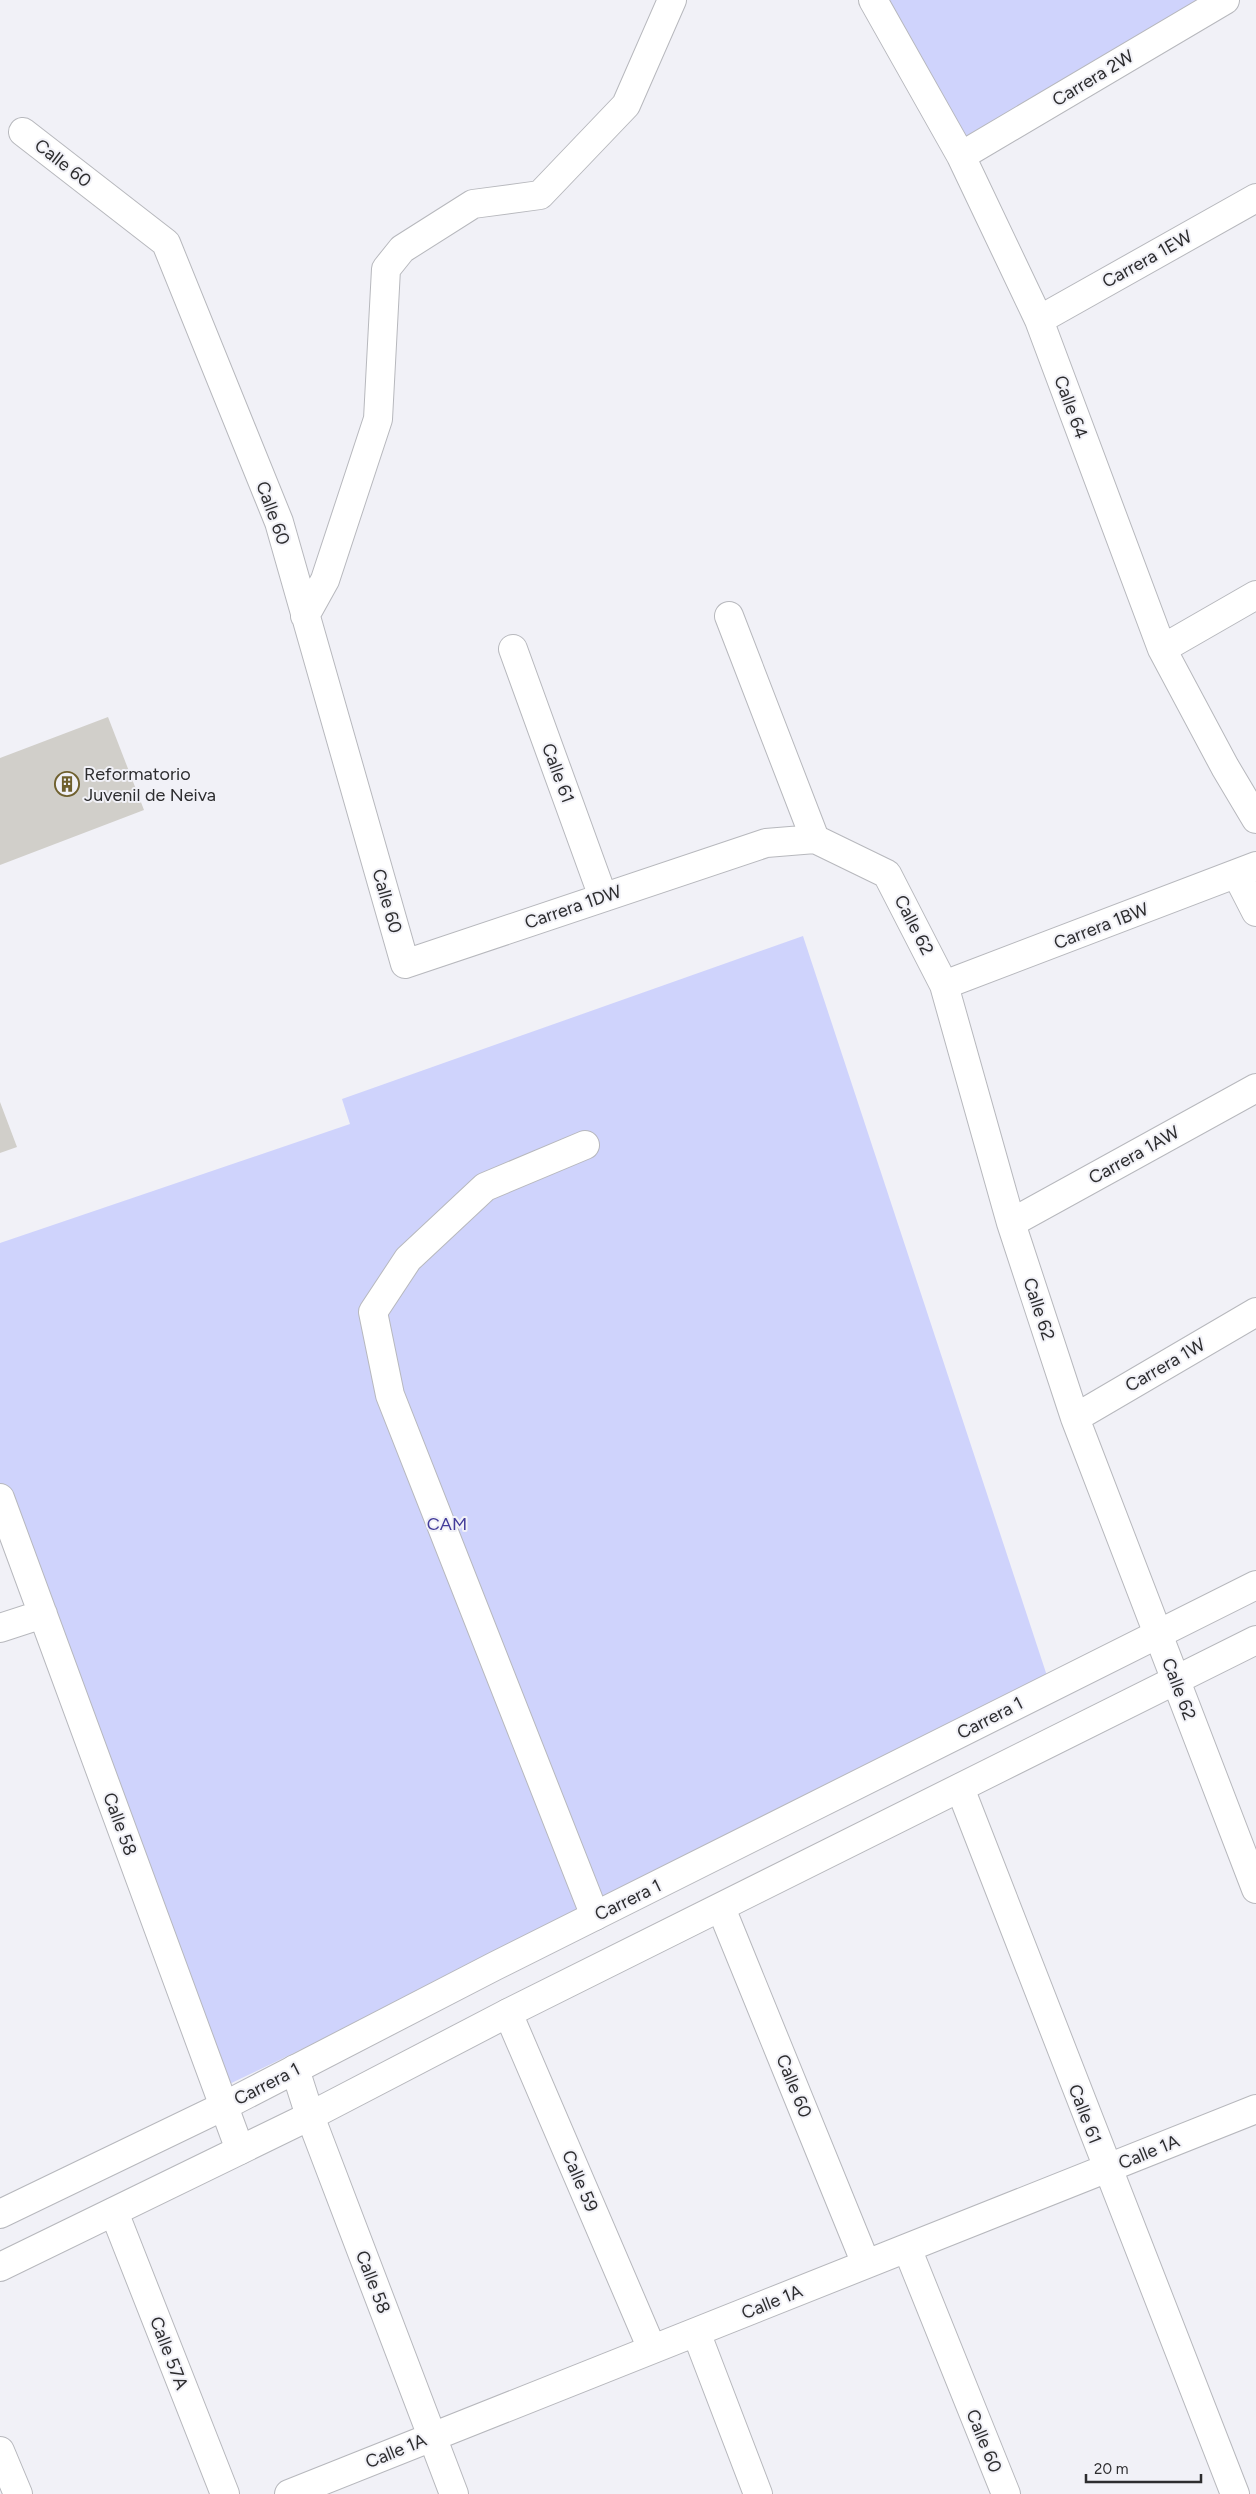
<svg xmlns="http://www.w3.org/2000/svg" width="1256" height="2494" font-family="Figtree,sans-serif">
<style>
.green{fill:#cfd3fc}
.building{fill:#d1cfca}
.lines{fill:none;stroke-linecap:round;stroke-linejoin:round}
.minor-casing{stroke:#b7b8bd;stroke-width:30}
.major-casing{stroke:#b7b8bd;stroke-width:30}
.minor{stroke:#fff;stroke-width:28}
.major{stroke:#fff;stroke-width:28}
.labels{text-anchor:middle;stroke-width:4;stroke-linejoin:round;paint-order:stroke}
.street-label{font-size:18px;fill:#2d2d2f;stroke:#f1f1f7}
.poi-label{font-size:18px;fill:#2d2d2f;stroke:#f1f1f7;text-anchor:start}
.park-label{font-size:18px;fill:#433c9a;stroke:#f1f1f7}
</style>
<rect width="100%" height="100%" fill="#f1f1f7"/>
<!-- green -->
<path class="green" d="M 877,0 L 1218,0 L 961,156 Z
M 803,936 L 1051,1688 L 219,2089 L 0,1498 L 0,1243 L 350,1124 L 342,1099 Z"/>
<!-- building -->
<path class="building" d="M 108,717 L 144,810 L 0,865 L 0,758 Z
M 0,1102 L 17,1147 L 0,1153 Z"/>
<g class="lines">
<defs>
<path id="minor" d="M 873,0 L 961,156 L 1039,320 L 1162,649 L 1225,767 L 1256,819
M 23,132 L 166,243 L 279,522 L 405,964 L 766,843 L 815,839 L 887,874 L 944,985 L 1011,1223 L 1075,1418 L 1256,1889
M 961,156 L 1225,0
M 1039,320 L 1256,198
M 305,616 L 325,580 L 378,419 L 386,269 L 402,249 L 473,204 L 540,195 L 626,105 L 672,0
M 729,616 L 815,839
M 513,649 L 603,897
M 1162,649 L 1256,595
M 1237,875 L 1256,912
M 944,985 L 1256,866
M 585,1145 L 485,1187 L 408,1259 L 373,1312 L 390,1395 L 595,1916
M 1011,1223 L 1256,1088
M 1075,1418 L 1256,1312
M 0,1498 L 240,2150
M 0,1628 L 43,1614
M 960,1788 L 1235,2494
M 721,1908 L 866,2264
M 508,2013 L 652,2349
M 295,2069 L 310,2116 L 454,2494
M 114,2212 L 225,2494
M 907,2248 L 1006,2494
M 696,2332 L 758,2494
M 0,2451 L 18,2494
M 289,2494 L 1256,2109"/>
<path id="major" d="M 0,2214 L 224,2106 L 495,1966 L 1256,1585
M 0,2267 L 310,2116 L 508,2013 L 1256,1640"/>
</defs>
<!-- minor casing -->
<use href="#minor" class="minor-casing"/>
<!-- major casing -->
<use href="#major" class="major-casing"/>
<!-- minor -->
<use href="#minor" class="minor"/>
<!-- major -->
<use href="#major" class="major"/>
</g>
<!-- icons -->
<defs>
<symbol id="building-ring" viewBox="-11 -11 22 22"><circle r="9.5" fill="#f1f1f7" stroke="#6f602e" stroke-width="1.5"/><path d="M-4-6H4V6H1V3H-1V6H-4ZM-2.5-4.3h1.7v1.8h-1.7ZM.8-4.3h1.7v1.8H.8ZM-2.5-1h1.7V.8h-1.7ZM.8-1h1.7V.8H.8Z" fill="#6f602e"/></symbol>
</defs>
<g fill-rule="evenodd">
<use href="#building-ring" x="53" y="770" width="28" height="28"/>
</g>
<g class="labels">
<!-- street labels -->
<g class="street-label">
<text transform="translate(1093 78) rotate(-31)" y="6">Carrera 2W</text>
<text transform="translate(63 163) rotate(38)" y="6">Calle 60</text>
<text transform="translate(1147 259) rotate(-29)" y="6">Carrera 1EW</text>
<text transform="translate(1071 407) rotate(70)" y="6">Calle 64</text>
<text transform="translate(273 513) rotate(70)" y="6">Calle 60</text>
<text transform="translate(558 773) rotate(70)" y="6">Calle 61</text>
<text transform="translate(387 901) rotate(74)" y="6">Calle 60</text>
<text transform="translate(573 907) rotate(-19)" y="6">Carrera 1DW</text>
<text transform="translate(914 925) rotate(63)" y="6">Calle 62</text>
<text transform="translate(1101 926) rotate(-21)" y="6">Carrera 1BW</text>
<text transform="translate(1134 1155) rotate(-29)" y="6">Carrera 1AW</text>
<text transform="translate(1039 1309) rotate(72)" y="6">Calle 62</text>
<text transform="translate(1165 1365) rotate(-30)" y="6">Carrera 1W</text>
<text transform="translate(1179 1689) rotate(69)" y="6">Calle 62</text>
<text transform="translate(990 1718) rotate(-27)" y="6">Carrera 1</text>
<text transform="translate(120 1824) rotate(70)" y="6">Calle 58</text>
<text transform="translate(628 1900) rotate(-26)" y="6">Carrera 1</text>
<text transform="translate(267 2084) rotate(-27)" y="6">Carrera 1</text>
<text transform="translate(794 2086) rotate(68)" y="6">Calle 60</text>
<text transform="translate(1085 2114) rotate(69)" y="6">Calle 61</text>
<text transform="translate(1149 2152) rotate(-22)" y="6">Calle 1A</text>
<text transform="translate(580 2181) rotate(67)" y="6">Calle 59</text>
<text transform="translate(373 2282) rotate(69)" y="6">Calle 58</text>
<text transform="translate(772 2302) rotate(-22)" y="6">Calle 1A</text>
<text transform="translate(169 2353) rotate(69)" y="6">Calle 57A</text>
<text transform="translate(984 2441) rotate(68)" y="6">Calle 60</text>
<text transform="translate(396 2451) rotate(-22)" y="6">Calle 1A</text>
</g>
<!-- poi labels -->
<g class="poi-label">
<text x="84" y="780">Reformatorio<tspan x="84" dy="21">Juvenil de Neiva</tspan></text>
</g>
<!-- park labels -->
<g class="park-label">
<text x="447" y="1530">CAM</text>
</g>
</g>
<!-- scale -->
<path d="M1086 2474v8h115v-8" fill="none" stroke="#2d2d2f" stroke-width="2.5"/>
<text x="1094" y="2474" font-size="15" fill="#2d2d2f" stroke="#f1f1f7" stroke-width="4" paint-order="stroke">20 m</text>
</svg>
